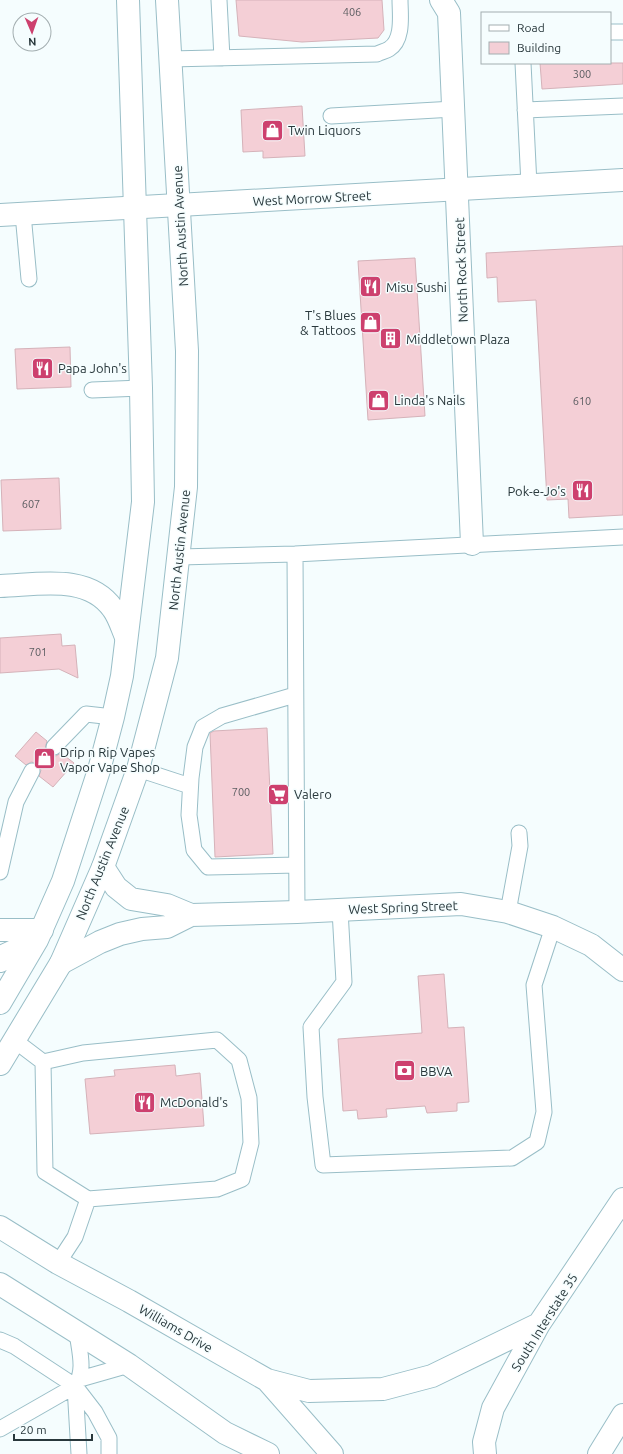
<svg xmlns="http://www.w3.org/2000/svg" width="623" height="1454" font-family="Ubuntu,sans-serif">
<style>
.building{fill:#f4cfd6;stroke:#d5b2b9}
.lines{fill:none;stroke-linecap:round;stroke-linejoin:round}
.service-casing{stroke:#99bec7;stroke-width:17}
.minor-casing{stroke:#99bec7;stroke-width:24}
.tertiary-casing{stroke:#99bec7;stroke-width:24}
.secondary-casing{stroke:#99bec7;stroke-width:24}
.motorway-casing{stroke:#99bec7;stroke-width:24}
.service{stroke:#fff;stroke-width:15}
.minor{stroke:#fff;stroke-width:22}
.tertiary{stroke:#fff;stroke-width:22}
.secondary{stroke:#fff;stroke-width:22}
.motorway{stroke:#fff;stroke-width:22}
.labels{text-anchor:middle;stroke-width:3;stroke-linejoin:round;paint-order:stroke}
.number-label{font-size:11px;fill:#5c5e62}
.poi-label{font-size:13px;fill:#29383c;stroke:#f5fdfe;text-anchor:start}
.street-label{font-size:13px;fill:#29383c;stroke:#f5fdfe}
</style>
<rect width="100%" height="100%" fill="#f5fdfe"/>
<!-- building -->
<path class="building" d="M 236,0 L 382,0 L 384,30 L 378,38 L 302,42 L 239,36 Z
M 540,63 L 623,63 L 623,84 L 542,89 Z
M 302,106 L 305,156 L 263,158 L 263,151 L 243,152 L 241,110 Z
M 623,246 L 623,515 L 569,518 L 568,499 L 547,500 L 536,300 L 498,302 L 497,277 L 487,278 L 486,253 Z
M 415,258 L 425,416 L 368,420 L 358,261 Z
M 70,347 L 71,387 L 17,389 L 15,349 Z
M 59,478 L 61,529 L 3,531 L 1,480 Z
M 61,634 L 62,646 L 75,645 L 78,678 L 59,669 L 0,673 L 0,638 Z
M 267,728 L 273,854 L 215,857 L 210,733 L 214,731 Z
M 36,732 L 47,741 L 45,749 L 48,754 L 56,756 L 61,753 L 74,763 L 53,787 L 39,776 L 41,770 L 36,763 L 31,762 L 26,765 L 15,756 Z
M 444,974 L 448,1028 L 464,1027 L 469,1102 L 457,1103 L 457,1111 L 427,1113 L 425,1106 L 386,1109 L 387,1117 L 358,1119 L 357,1110 L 343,1111 L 338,1039 L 422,1033 L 418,976 Z
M 175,1065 L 176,1076 L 200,1073 L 204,1126 L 90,1134 L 85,1079 L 115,1076 L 114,1070 Z"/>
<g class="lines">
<defs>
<path id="service" d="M 219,0 L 222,58
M 610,32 L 623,32
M 170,59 L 377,54 C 381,52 386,51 389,49 C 404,40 400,14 400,0
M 523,63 L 529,185
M 525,110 L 623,106
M 331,116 L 454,109
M 23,214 L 29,279
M 92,390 L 141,388
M 295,554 L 297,912
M 180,557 L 295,554 L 623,537
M 295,695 L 222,716 L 203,727 L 195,747 L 191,778 L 189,815 L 194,850 L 208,867 L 296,865
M 54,747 L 86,714 L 113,717
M 138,769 L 190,786
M 0,872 L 16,802 L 32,771
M 340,910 L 344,982 L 311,1027 L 315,1097 L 323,1165 L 512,1158 L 537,1142 L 544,1112 L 534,985 L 553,927
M 508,912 L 520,846 L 519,833
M 14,1040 L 43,1062
M 217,1040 L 239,1060 L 249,1098 L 251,1143 L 242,1179 L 217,1189 L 88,1199 L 45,1172 L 43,1062 L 83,1053 Z
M 58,1263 L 75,1237 L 88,1199
M 77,1332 C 79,1350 86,1371 75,1386 L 95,1412 L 109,1438 L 109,1454
M 0,1340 L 14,1346 L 75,1386
M 80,1379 L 129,1365
M 75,1386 L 79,1454
M 0,1429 L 75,1386"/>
<path id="minor" d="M 441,0 L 449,13 L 472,544
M 0,586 C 37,585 88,573 113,609 C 119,617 122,628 126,637
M 103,867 L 116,887 L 131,899 L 167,905 L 191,915
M 0,930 L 42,930
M 61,963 L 100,942 L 120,934 L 142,929 L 167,927 L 191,915 L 297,912 L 461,904 L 508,912 L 553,927 L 591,945 L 623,970"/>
<path id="tertiary" d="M 0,215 L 623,180"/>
<path id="secondary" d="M 0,961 L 3,956 L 37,940
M 0,1003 L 37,940 L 63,881 L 99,770 L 113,717 L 122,676 L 143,502 L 141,388 L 128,0
M 0,1064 L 61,963 L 103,867 L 138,769 L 167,658 L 186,487 L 187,351 L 167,0
M 0,1227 L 58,1263 L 129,1301 L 267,1380 L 332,1454
M 0,1284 L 129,1365 L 225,1433 L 268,1454
M 267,1380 L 309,1391 L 383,1389 L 432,1376 L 539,1324
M 485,1454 L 484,1442 L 493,1408 L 539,1324 L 623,1199"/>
<path id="motorway" d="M 599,1454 L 623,1415"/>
</defs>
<!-- service casing -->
<use href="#service" class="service-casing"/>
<!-- minor casing -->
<use href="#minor" class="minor-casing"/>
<!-- tertiary casing -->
<use href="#tertiary" class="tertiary-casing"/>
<!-- secondary casing -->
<use href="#secondary" class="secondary-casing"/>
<!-- motorway casing -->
<use href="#motorway" class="motorway-casing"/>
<!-- service -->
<use href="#service" class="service"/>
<!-- minor -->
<use href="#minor" class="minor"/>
<!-- tertiary -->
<use href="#tertiary" class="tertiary"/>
<!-- secondary -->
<use href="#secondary" class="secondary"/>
<!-- motorway -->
<use href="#motorway" class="motorway"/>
</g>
<!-- icons -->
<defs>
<symbol id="shop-square" viewBox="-11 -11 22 22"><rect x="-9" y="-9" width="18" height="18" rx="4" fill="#cd406e" stroke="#f5fdfe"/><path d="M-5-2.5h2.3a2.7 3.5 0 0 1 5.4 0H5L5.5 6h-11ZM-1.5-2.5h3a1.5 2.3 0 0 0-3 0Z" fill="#fff"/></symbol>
<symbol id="restaurant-square" viewBox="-11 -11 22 22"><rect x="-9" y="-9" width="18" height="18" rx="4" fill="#cd406e" stroke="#f5fdfe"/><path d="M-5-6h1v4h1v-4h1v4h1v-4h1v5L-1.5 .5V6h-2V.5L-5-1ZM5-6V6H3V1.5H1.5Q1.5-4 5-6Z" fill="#fff"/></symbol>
<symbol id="building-square" viewBox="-11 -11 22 22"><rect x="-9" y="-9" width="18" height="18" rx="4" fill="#cd406e" stroke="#f5fdfe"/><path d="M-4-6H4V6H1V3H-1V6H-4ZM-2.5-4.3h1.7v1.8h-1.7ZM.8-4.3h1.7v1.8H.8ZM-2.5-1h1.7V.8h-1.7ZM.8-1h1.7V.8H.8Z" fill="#fff"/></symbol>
<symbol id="supermarket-square" viewBox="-11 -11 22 22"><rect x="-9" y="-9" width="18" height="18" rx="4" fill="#cd406e" stroke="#f5fdfe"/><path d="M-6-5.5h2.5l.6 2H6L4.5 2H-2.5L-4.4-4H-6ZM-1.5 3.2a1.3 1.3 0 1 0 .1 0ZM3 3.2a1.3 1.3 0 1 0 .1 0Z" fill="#fff"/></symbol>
<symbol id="bank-square" viewBox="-11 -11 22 22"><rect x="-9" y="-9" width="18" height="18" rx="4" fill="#cd406e" stroke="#f5fdfe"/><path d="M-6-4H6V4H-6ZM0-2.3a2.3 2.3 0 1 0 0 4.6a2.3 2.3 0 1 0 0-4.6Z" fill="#fff"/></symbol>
</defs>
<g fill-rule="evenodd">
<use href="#shop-square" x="260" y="118" width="25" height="25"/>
<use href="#restaurant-square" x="358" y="274" width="25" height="25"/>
<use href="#shop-square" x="358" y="310" width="25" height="25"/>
<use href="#building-square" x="378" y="326" width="25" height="25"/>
<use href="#restaurant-square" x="30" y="356" width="25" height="25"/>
<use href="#shop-square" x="366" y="388" width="25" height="25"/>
<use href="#restaurant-square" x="570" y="478" width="25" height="25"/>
<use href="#shop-square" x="32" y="746" width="25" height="25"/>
<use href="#supermarket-square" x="266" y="782" width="25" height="25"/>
<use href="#bank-square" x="392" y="1058" width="25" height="25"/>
<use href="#restaurant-square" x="132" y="1090" width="25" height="25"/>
</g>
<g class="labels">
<!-- number labels -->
<g class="number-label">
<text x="352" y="16">406</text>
<text x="582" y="78">300</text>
<text x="582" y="405">610</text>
<text x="31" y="508">607</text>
<text x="38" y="656">701</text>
<text x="241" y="796">700</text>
</g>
<!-- poi labels -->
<g class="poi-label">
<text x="288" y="135">Twin Liquors</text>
<text x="386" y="292">Misu Sushi</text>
<text x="356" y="320" text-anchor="end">T's Blues<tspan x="356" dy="15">&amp; Tattoos</tspan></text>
<text x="406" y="344">Middletown Plaza</text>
<text x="58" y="373">Papa John's</text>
<text x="394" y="405">Linda's Nails</text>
<text x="566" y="496" text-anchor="end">Pok-e-Jo's</text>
<text x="60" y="757">Drip n Rip Vapes<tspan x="60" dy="15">Vapor Vape Shop</tspan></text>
<text x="294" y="799">Valero</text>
<text x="420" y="1076">BBVA</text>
<text x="160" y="1107">McDonald's</text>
</g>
<!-- street labels -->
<g class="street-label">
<text transform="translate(312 198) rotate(-3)" y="5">West Morrow Street</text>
<text transform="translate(180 226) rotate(-93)" y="5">North Austin Avenue</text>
<text transform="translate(461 270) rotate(-92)" y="5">North Rock Street</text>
<text transform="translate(179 550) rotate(-84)" y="5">North Austin Avenue</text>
<text transform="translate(102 863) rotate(-68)" y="5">North Austin Avenue</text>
<text transform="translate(403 907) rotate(-2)" y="5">West Spring Street</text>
<text transform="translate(544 1322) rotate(-58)" y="5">South Interstate 35</text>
<text transform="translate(176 1328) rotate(30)" y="5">Williams Drive</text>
</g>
</g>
<!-- legend -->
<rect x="481" y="12" width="130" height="52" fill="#f5fdfe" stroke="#a3aeb0"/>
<rect x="489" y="25" width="20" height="6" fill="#ffffff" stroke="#a3aeb0"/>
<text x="517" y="32" font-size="12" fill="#29383c">Road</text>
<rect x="489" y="42" width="20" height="12" fill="#f4cfd6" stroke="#a3aeb0"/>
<text x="517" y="52" font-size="12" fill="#29383c">Building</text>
<!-- north arrow -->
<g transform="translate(32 32) rotate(178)"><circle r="19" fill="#f5fdfe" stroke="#a3aeb0"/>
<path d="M0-3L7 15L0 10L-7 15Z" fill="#cd406e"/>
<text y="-6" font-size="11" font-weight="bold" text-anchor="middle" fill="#29383c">N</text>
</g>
<!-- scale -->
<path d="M14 1434v6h78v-6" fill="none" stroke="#29383c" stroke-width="2"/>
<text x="20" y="1434" font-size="12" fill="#29383c" stroke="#f5fdfe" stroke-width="3" paint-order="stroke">20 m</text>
</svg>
